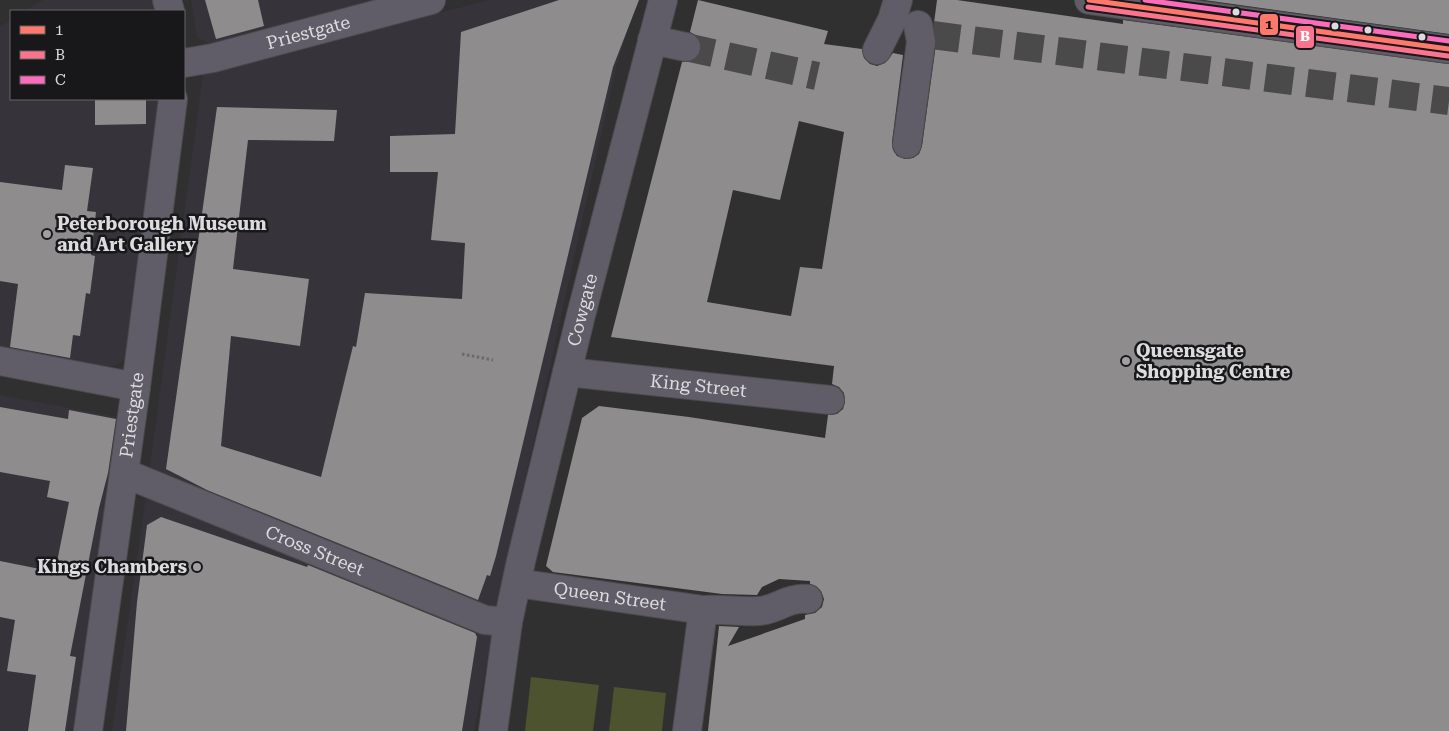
<svg xmlns="http://www.w3.org/2000/svg" width="1449" height="731" font-family="'Roboto Serif',serif">
<style>
.built{fill:#37333b}
.green{fill:#4d522f}
.building{fill:#8e8c8d;fill-rule:evenodd}
.lines{fill:none;stroke-linecap:round;stroke-linejoin:round}
.minor-tunnel{stroke:#4a4a4b;stroke-width:28;stroke-dasharray:28 14;stroke-linecap:butt}
.minor-casing{stroke:#4c4b4d;stroke-width:30}
.path{stroke:#6c6970;stroke-width:3;stroke-dasharray:2.5 2.5;stroke-linecap:butt}
.minor{stroke:#615d68;stroke-width:28}
.bus-1-casing{stroke:#181719;stroke-width:9}
.bus-2-casing{stroke:#181719;stroke-width:9}
.bus-3-casing{stroke:#181719;stroke-width:9}
.bus-1{stroke:#fe796b;stroke-width:5}
.bus-2{stroke:#fc738d;stroke-width:5}
.bus-3{stroke:#fb6dba;stroke-width:5}
.bus-dot{fill:#dcdbde;stroke:#181719;stroke-width:2}
.poi-dot{fill:#a09fa1;stroke:#181719;stroke-width:2}
.labels{text-anchor:middle;stroke-width:5;stroke-linejoin:round;paint-order:stroke}
.street-label{font-size:18px;fill:#dcdbde;stroke:#181719}
.poi-label{font-size:18px;font-weight:bold;fill:#dcdbde;stroke:#181719;text-anchor:start}
.line-badge{stroke:#181719;stroke-width:2}
.badge-label{font-size:14px;text-anchor:middle;font-weight:bold;fill:#fff}
.pale-badge-label{font-size:14px;text-anchor:middle;font-weight:bold;fill:#111}
</style>
<rect width="100%" height="100%" fill="#303031"/>
<!-- built -->
<path class="built" d="M 43,0 L 155,0 L 156,11 L 25,11 Z
M 191,0 L 378,0 L 211,44 L 197,37 Z
M 489,0 L 637,0 L 616,68 L 503,579 L 474,731 L 112,731 L 144,510 L 203,75 Z
M 11,20 L 11,99 L 158,99 L 160,161 L 131,357 L 101,372 L 0,350 L 0,27 Z
M 0,395 L 122,418 L 78,731 L 0,731 Z"/>
<!-- green -->
<path class="green" d="M 531,677 L 599,685 L 593,731 L 525,731 Z
M 614,687 L 666,693 L 662,731 L 609,731 Z"/>
<!-- building -->
<path class="building" d="M 205,0 L 258,0 L 264,26 L 216,39 Z
M 559,0 L 639,0 L 613,67 L 496,556 L 490,576 L 487,575 L 478,600 L 207,490 L 166,469 L 217,107 L 337,110 L 334,141 L 248,140 L 233,269 L 309,279 L 300,346 L 231,336 L 221,446 L 321,477 L 353,346 L 356,347 L 365,293 L 462,299 L 465,243 L 431,240 L 438,172 L 390,172 L 390,136 L 455,134 L 461,32 Z
M 698,0 L 828,31 L 824,44 L 862,49 L 864,58 L 870,64 L 877,66 L 885,63 L 893,53 L 903,55 L 892,142 L 893,150 L 897,156 L 905,159 L 913,158 L 919,154 L 922,146 L 936,44 L 934,23 L 937,0 L 957,0 L 1123,24 L 1123,20 L 1449,64 L 1449,731 L 708,731 L 719,626 L 739,627 L 728,646 L 805,619 L 805,615 L 815,613 L 822,607 L 824,599 L 821,591 L 816,586 L 810,584 L 810,581 L 779,579 L 762,587 L 757,595 L 722,594 L 553,572 L 546,566 L 582,418 L 599,406 L 689,417 L 825,438 L 828,415 L 837,414 L 843,409 L 845,402 L 844,393 L 839,387 L 832,384 L 834,366 L 611,337 L 682,62 L 691,62 L 697,58 L 701,51 L 701,42 L 697,36 L 690,32 ZM 799,121 L 844,132 L 822,269 L 800,267 L 791,316 L 707,302 L 733,190 L 780,200 Z
M 1204,0 L 1449,0 L 1449,34 Z
M 95,99 L 146,99 L 146,124 L 95,125 Z
M 65,165 L 93,168 L 87,211 L 96,212 L 91,255 L 95,256 L 90,294 L 86,293 L 80,336 L 73,335 L 70,358 L 10,347 L 18,284 L 0,281 L 0,182 L 62,190 Z
M 0,407 L 68,419 L 69,410 L 116,419 L 108,473 L 99,508 L 70,656 L 76,657 L 65,731 L 28,731 L 36,675 L 7,671 L 15,620 L 0,617 L 0,561 L 55,572 L 69,502 L 47,497 L 50,481 L 0,472 Z
M 161,517 L 307,567 L 308,565 L 475,633 L 477,637 L 462,731 L 126,731 L 137,602 L 147,525 Z"/>
<g class="lines">
<!-- minor-tunnel -->
<path class="minor-tunnel" d="M 932,35 L 1449,101
M 686,47 L 817,76"/>
<defs>
<g id="minor">
<path d="M 167,0 L 170,11"/>
<path d="M 1089,0 L 1447,49"/>
<path d="M 652,40 L 686,47"/>
<path d="M 877,50 L 892,20 L 898,0"/>
<path id="s1" d="M 184,63 L 213,58 L 431,0"/>
<path d="M 907,144 L 921,42 L 918,25"/>
<path d="M 0,361 L 136,387"/>
<path id="s2" d="M 567,372 L 830,400"/>
<path id="s3" d="M 124,473 L 485,620 L 508,622"/>
<path id="s4" d="M 517,583 L 703,610 C 722,609 740,612 759,611 C 777,610 787,597 808,599"/>
<path id="s5" d="M 88,731 L 136,387 L 173,99"/>
<path id="s6" d="M 493,731 L 508,622 L 521,561 L 581,315 L 663,0"/>
<path d="M 687,731 L 703,610"/>
</g>
</defs>
<!-- minor casing -->
<use href="#minor" class="minor-casing"/>
<!-- path -->
<path class="path" d="M 462,354 L 493,360"/>
<!-- minor -->
<use href="#minor" class="minor"/>
<defs>
<path id="bus-1" d="M 1089,0 L 1449,49"/>
<path id="bus-2" d="M 1088,7 L 1448,56"/>
<path id="bus-3" d="M 1145,0 L 1449,41"/>
</defs>
<!-- bus-1 casing -->
<use href="#bus-1" class="bus-1-casing"/>
<!-- bus-2 casing -->
<use href="#bus-2" class="bus-2-casing"/>
<!-- bus-3 casing -->
<use href="#bus-3" class="bus-3-casing"/>
<!-- bus-1 -->
<use href="#bus-1" class="bus-1"/>
<!-- bus-2 -->
<use href="#bus-2" class="bus-2"/>
<!-- bus-3 -->
<use href="#bus-3" class="bus-3"/>
</g>
<!-- markers -->
<g class="bus-dot">
<circle cx="1236" cy="12" r="4.5"/>
<circle cx="1335" cy="26" r="4.5"/>
<circle cx="1368" cy="30" r="4.5"/>
<circle cx="1422" cy="37" r="4.5"/>
</g>
<g class="poi-dot">
<circle cx="47" cy="234" r="5"/>
<circle cx="1126" cy="361" r="5"/>
<circle cx="197" cy="567" r="5"/>
</g>
<g class="labels">
<!-- street labels -->
<g class="street-label">
<text dy="6" stroke="none"><textPath href="#s1" startOffset="128">Priestgate</textPath></text>
<text dy="6" stroke="none"><textPath href="#s6" startOffset="431">Cowgate</textPath></text>
<text dy="6" stroke="none"><textPath href="#s2" startOffset="132">King Street</textPath></text>
<text dy="6" stroke="none"><textPath href="#s5" startOffset="319">Priestgate</textPath></text>
<text dy="6" stroke="none"><textPath href="#s3" startOffset="206">Cross Street</textPath></text>
<text dy="6" stroke="none"><textPath href="#s4" startOffset="94">Queen Street</textPath></text>
</g>
<!-- poi labels -->
<g class="poi-label">
<text x="57" y="230">Peterborough Museum<tspan x="57" dy="21">and Art Gallery</tspan></text>
<text x="1136" y="357">Queensgate<tspan x="1136" dy="21">Shopping Centre</tspan></text>
<text x="187" y="573" text-anchor="end">Kings Chambers</text>
</g>
</g>
<g class="line-badge">
<rect x="1259" y="13" width="20" height="23" rx="5" fill="#fe796b"/>
<rect x="1295" y="25" width="20" height="24" rx="5" fill="#fc738d"/>
</g>
<g class="badge-label">
<text x="1305" y="41">B</text>
</g>
<g class="pale-badge-label">
<text x="1269" y="29">1</text>
</g>
<!-- legend -->
<rect x="10" y="10" width="175" height="90" fill="#181719" stroke="#666568"/>
<rect x="20" y="26" width="25" height="8" fill="#fe796b" stroke="#666568"/>
<text x="55" y="35" font-size="15" fill="#dcdbde">1</text>
<rect x="20" y="51" width="25" height="8" fill="#fc738d" stroke="#666568"/>
<text x="55" y="60" font-size="15" fill="#dcdbde">B</text>
<rect x="20" y="76" width="25" height="8" fill="#fb6dba" stroke="#666568"/>
<text x="55" y="85" font-size="15" fill="#dcdbde">C</text>
</svg>
